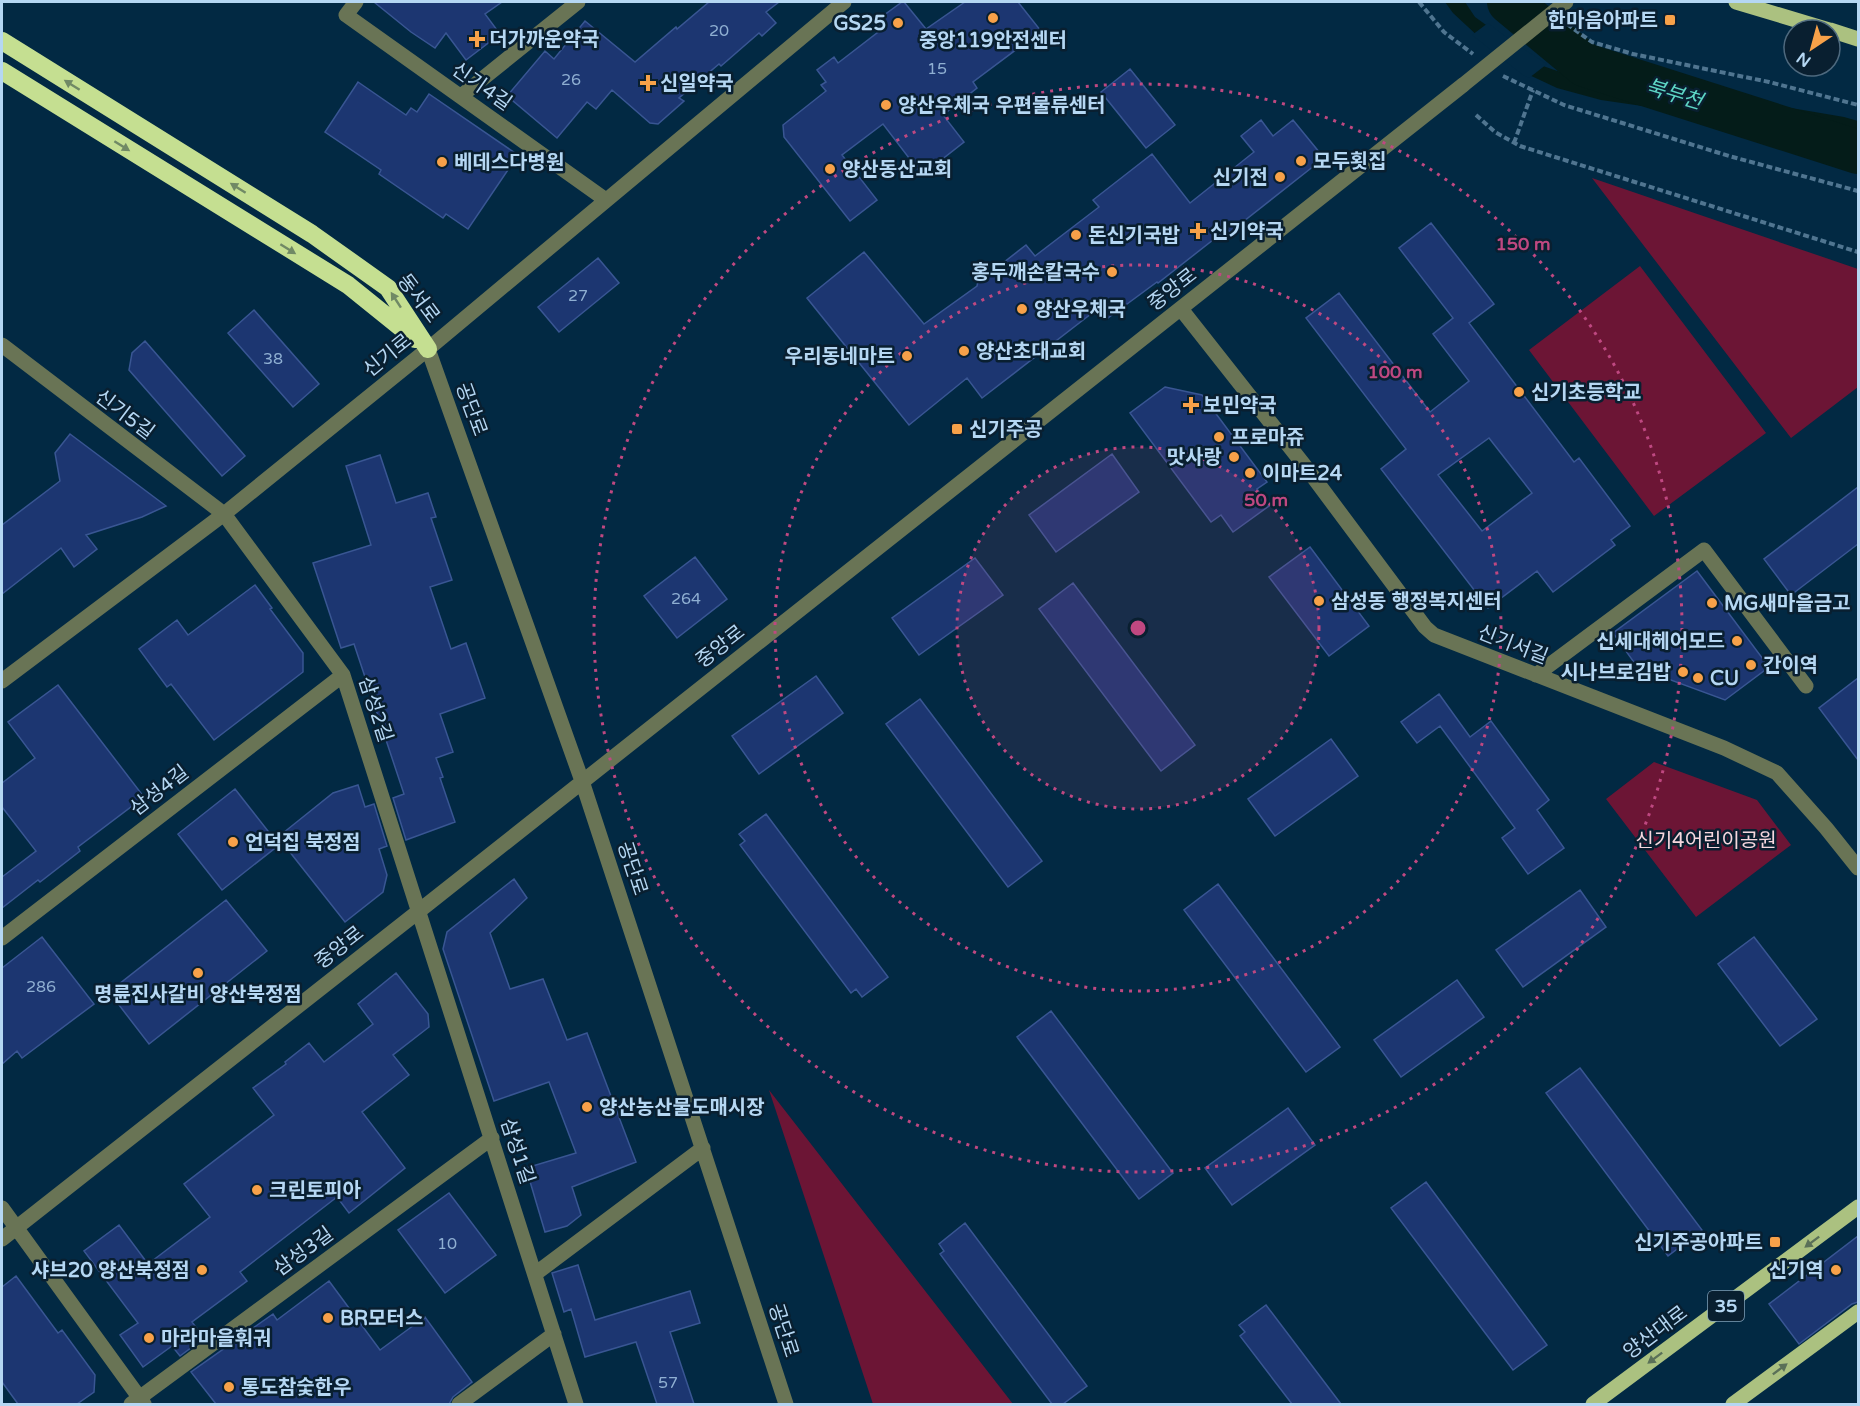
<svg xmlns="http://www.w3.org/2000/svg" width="1860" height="1406" font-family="'Varela Round','Noto Sans KR',sans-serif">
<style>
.green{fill:#6c1535}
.water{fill:#041c19}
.pier{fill:#022943}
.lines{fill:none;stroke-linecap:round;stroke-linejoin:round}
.river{stroke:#041c19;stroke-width:44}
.building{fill:#1c3671;stroke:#395693;stroke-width:1.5;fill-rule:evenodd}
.path{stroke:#507590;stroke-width:4;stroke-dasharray:6 3;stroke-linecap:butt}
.minor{stroke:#697455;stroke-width:15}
.major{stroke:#abc180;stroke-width:15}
.highway{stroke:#c5df91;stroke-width:18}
.minor-bridge{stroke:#697455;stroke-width:15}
.oneway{fill:#708965}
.oneway2{fill:#5a7058}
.ring{fill:none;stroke:#bf4881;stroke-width:3;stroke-dasharray:3 6}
.poi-dot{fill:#f7a149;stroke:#091f30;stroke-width:2}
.labels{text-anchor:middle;stroke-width:5;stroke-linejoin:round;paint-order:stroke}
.number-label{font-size:16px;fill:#8fafd2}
.shield{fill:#091f30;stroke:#81a0b8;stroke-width:1.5}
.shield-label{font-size:18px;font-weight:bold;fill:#b5d7f3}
.poi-label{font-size:20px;font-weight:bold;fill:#b5d7f3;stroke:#091f30;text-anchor:start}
.street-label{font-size:20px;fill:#b5d7f3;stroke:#091f30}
.park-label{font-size:20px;fill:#f7d7de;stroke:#091f30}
.water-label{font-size:21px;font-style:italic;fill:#5dd5c5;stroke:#091f30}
.centre{fill:#bf4881;stroke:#091f30;stroke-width:3}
.ring-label{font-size:18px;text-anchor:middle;font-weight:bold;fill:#bf4881;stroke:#091f30;stroke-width:5;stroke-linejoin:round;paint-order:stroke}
</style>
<rect width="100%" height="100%" fill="#022943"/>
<!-- green -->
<path class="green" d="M 1592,178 L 1858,269 L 1858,387 L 1791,438 Z
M 1640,266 L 1766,433 L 1654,516 L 1529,350 Z
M 1654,762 L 1757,800 L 1791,845 L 1696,917 L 1606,799 Z
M 769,1090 L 1013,1404 L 873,1404 Z"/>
<!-- water -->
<path class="water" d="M 1445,2 L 1465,2 L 1475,17 L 1543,66 L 1626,95 L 1665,96 L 1692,91 L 1844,117 L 1858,121 L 1858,141 L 1806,127 L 1747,115 L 1649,107 L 1601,100 L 1557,88 L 1525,73 L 1481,39 L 1453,13 Z"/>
<!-- pier -->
<path class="pier" d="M 1488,23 L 1514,43 L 1547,64 L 1529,78 L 1523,75 L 1472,35 Z"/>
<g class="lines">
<!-- river -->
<path class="river" d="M 1509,2 L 1585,65 L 1858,152"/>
</g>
<!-- building -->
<path class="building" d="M 374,2 L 502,2 L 485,14 L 500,34 L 466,60 L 446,33 L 435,48 L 411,32 Z
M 709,2 L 779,2 L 766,12 L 776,23 L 762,36 L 759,33 L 721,66 L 719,64 L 679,98 L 684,101 L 658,124 L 650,123 L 612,90 L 596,109 L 587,102 L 557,138 L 507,96 L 545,51 L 554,59 L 585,21 L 635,62 L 676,27 L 677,29 Z
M 902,2 L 904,2 L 926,29 L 965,2 L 1018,2 L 1041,31 L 973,82 L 977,88 L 943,115 L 964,142 L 922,175 L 883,124 L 842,155 L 877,200 L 850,221 L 784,137 L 783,125 L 826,91 L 821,85 L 826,82 L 817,70 L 834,57 L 838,63 L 882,29 L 876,21 Z
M 1130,69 L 1175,125 L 1146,148 L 1101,92 Z
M 358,82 L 406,115 L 411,108 L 417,112 L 429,94 L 518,155 L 468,229 L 446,214 L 443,218 L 379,174 L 381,170 L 325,132 Z
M 1261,120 L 1273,136 L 1293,120 L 1324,158 L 1230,232 L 1227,229 L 1158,283 L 1157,282 L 1108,318 L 1100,307 L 982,398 L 967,378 L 909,425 L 807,298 L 864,252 L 924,324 L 977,286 L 980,272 L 990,273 L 1026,245 L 1035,256 L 1099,207 L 1093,200 L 1152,154 L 1190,203 L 1254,152 L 1241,136 Z
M 1431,223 L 1494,304 L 1469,323 L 1574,462 L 1579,458 L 1630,526 L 1611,540 L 1615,545 L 1553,592 L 1537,571 L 1488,608 L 1381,469 L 1406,449 L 1306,318 L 1339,293 L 1430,412 L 1469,381 L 1433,334 L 1453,318 L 1399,248 ZM 1489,438 L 1532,493 L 1482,531 L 1438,475 Z
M 598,258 L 619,283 L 559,332 L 538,307 Z
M 254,310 L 319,384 L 293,407 L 228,333 Z
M 145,341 L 245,456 L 222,476 L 129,370 L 132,353 Z
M 1165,387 L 1202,395 L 1267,482 L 1257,489 L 1269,506 L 1233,532 L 1221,515 L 1211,522 L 1130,413 Z
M 70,434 L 166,506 L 142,517 L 86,535 L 97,549 L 74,567 L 61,548 L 2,594 L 2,525 L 60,481 L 55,453 Z
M 1112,454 L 1139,492 L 1056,552 L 1029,515 Z
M 380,455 L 396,503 L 428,493 L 436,517 L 431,518 L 452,580 L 430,587 L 451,649 L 466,643 L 485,698 L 440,714 L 453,752 L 436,758 L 443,777 L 440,778 L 455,822 L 406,840 L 393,798 L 404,794 L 354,644 L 341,648 L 313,563 L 371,545 L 346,466 Z
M 1858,487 L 1858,544 L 1791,595 L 1764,559 Z
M 1310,547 L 1369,626 L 1329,656 L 1269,577 Z
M 695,557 L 727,599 L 677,638 L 644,596 Z
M 975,558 L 1003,595 L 919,655 L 892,618 Z
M 1697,571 L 1769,667 L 1725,700 L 1638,668 L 1613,633 Z
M 1073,583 L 1195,745 L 1161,771 L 1039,609 Z
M 255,585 L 272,608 L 270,609 L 303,653 L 303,672 L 214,740 L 171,684 L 167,687 L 139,649 L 177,620 L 188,635 Z
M 816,676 L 843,713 L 759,774 L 732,736 Z
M 1858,678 L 1858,760 L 1819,708 Z
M 58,685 L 144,797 L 78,847 L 80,851 L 40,882 L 38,880 L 2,908 L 2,877 L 36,851 L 2,807 L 2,783 L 35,758 L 8,722 Z
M 1439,694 L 1470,737 L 1491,721 L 1549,800 L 1537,810 L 1564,848 L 1528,874 L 1502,838 L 1515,828 L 1440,726 L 1417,743 L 1401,722 Z
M 920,699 L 1042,861 L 1008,887 L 886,724 Z
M 1331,739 L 1358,776 L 1275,836 L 1248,799 Z
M 358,785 L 365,807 L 374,804 L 387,846 L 379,849 L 387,875 L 383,892 L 345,922 L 278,837 L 333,793 Z
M 235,789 L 279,845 L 222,890 L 178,834 Z
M 766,814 L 888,977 L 862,997 L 856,989 L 851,993 L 740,845 L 745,841 L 739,834 Z
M 514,879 L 527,898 L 490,933 L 510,989 L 543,979 L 567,1040 L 587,1033 L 636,1162 L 572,1187 L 581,1215 L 567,1226 L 545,1232 L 526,1168 L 576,1153 L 549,1082 L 494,1101 L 443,949 L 447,932 Z
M 1218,884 L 1340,1047 L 1306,1072 L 1184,910 Z
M 1580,890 L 1606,927 L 1523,987 L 1496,950 Z
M 226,900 L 267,951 L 149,1044 L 109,992 Z
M 42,937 L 94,1004 L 22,1058 L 17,1051 L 2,1064 L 2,968 Z
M 1754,937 L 1817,1019 L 1780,1046 L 1718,964 Z
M 396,973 L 428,1014 L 429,1027 L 393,1055 L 409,1075 L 362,1112 L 405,1168 L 349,1213 L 337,1197 L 240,1272 L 247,1281 L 192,1322 L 204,1338 L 180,1356 L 172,1346 L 143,1367 L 120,1335 L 138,1323 L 84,1251 L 119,1225 L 148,1264 L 210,1217 L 184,1184 L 274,1115 L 253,1088 L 286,1064 L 285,1062 L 309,1043 L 324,1062 L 373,1024 L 358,1004 Z
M 1457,980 L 1484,1017 L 1401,1077 L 1374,1040 Z
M 1051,1011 L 1173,1173 L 1139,1199 L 1017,1037 Z
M 1580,1068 L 1702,1230 L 1668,1256 L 1546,1093 Z
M 1288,1108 L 1315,1145 L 1232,1205 L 1205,1168 Z
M 1426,1182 L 1547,1345 L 1513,1370 L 1391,1208 Z
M 449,1193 L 496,1255 L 445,1293 L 398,1230 Z
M 965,1223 L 1087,1386 L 1063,1404 L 1052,1404 L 940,1254 L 944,1251 L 939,1244 Z
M 1858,1236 L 1858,1302 L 1852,1304 L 1799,1344 L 1769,1304 Z
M 578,1265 L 595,1320 L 690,1291 L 700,1323 L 670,1332 L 694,1404 L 657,1404 L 636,1342 L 585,1357 L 571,1309 L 564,1312 L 552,1273 Z
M 16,1276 L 58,1333 L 62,1330 L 95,1375 L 94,1392 L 77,1404 L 18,1404 L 2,1382 L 2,1287 Z
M 329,1281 L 380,1350 L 425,1317 L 472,1382 L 453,1397 L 449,1404 L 216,1404 L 191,1372 L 273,1314 L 277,1320 Z
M 1266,1305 L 1341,1404 L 1292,1404 L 1240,1336 L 1245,1332 L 1239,1325 Z"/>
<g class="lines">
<!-- path -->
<path class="path" d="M 1419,2 L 1444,32 L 1473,54
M 1567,24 L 1592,42 L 1633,54 L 1769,82 L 1858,105
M 1503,76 L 1564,105 L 1729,156 L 1858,191
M 1476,115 L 1495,132 L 1520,146 L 1858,252
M 1514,143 L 1533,90"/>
<!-- minor -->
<path class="minor" d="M 356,2 L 346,15 L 606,200
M 461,96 L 578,2
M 1181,309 L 1308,470 L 1425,627 L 1434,635 L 1724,748 L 1777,773 L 1826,828 L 1858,868
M 2,345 L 224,514 L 343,675 L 576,1404
M 428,349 L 582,781 L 786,1404
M 1536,675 L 1704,550 L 1806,686
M 2,681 L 224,514 L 428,349 L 844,2
M 2,938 L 343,675
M 2,1208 L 144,1404
M 2,1239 L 419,911 L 1463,85
M 535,1274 L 703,1148
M 131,1404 L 492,1138
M 459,1404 L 554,1334"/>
<!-- major -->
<path class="major" d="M 1736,2 L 1829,30
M 1830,30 L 1858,39
M 1593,1404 L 1858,1207
M 1733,1404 L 1858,1312"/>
<!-- highway -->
<path class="highway" d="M 2,41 L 312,234 L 388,288 L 428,349
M 2,71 L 348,285 L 415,339"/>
<!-- minor-bridge -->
<path class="minor-bridge" d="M 1463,85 L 1566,2"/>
</g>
<!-- one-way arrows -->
<defs><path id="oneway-solid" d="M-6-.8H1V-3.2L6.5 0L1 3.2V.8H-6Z" transform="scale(1.5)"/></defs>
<g class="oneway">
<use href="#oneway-solid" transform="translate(72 85) rotate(-148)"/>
<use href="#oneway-solid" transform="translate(122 146) rotate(32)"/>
<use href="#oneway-solid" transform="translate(238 188) rotate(-148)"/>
<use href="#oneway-solid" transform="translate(288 249) rotate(32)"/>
<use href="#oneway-solid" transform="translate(396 300) rotate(-123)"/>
</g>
<g class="oneway2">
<use href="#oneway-solid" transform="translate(1812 1242) rotate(143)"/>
<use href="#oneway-solid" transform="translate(1655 1358) rotate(143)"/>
<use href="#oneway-solid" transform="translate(1780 1369) rotate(-37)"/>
</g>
<!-- distance rings -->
<circle cx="1138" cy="628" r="181" fill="#bf4881" fill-opacity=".12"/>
<g class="ring">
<circle cx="1138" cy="628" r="181"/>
<circle cx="1138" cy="628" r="363"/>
<circle cx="1138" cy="628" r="544"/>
</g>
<!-- markers -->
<g class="poi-dot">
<circle cx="993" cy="18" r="6"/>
<rect x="1664" y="14" width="12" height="12" rx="3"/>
<circle cx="898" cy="23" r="6"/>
<path d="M474 30h6v6h6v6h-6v6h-6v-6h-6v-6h6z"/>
<path d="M645 74h6v6h6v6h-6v6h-6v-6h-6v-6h6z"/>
<circle cx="886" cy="105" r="6"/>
<circle cx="1301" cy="161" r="6"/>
<circle cx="442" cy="162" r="6"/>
<circle cx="830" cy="169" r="6"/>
<circle cx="1280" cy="177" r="6"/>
<path d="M1195 222h6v6h6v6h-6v6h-6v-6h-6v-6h6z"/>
<circle cx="1076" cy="235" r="6"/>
<circle cx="1112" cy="272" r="6"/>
<circle cx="1022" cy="309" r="6"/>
<circle cx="964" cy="351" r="6"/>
<circle cx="907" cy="356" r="6"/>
<circle cx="1519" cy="392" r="6"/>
<path d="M1188 396h6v6h6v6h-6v6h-6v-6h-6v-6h6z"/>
<rect x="951" y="423" width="12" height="12" rx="3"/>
<circle cx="1219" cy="437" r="6"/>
<circle cx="1234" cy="457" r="6"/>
<circle cx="1250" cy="473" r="6"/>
<circle cx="1319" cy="601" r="6"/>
<circle cx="1712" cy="603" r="6"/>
<circle cx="1737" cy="641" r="6"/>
<circle cx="1751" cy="665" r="6"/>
<circle cx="1683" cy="672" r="6"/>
<circle cx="1698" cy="678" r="6"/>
<circle cx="233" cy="842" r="6"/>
<circle cx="198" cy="973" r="6"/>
<circle cx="587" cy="1107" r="6"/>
<circle cx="257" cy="1190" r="6"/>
<rect x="1769" y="1236" width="12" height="12" rx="3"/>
<circle cx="202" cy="1270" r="6"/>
<circle cx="1836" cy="1270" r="6"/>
<circle cx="328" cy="1318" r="6"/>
<circle cx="149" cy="1338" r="6"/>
<circle cx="229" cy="1387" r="6"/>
</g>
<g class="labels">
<!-- number labels -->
<g class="number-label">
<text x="719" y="36">20</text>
<text x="937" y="74">15</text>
<text x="571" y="85">26</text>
<text x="578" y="301">27</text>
<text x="273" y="364">38</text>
<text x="686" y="604">264</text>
<text x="41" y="992">286</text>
<text x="447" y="1249">10</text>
<text x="668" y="1388">57</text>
</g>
<!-- shield labels -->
<rect class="shield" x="1708" y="1291" width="36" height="30" rx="4.5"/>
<g class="shield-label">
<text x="1726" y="1312">35</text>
</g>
<!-- poi labels -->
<g class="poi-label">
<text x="1658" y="27" text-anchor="end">한마음아파트</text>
<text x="886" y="30" text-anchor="end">GS25</text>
<text x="489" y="46">더가까운약국</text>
<text x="993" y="47" text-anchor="middle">중앙119안전센터</text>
<text x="660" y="90">신일약국</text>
<text x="898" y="112">양산우체국 우편물류센터</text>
<text x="1313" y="168">모두횟집</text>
<text x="454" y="169">베데스다병원</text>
<text x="842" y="176">양산동산교회</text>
<text x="1268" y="184" text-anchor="end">신기전</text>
<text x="1210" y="238">신기약국</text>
<text x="1088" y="242">돈신기국밥</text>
<text x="1100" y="279" text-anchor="end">홍두깨손칼국수</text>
<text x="1034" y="316">양산우체국</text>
<text x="976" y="358">양산초대교회</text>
<text x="895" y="363" text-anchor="end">우리동네마트</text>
<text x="1531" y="399">신기초등학교</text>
<text x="1203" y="412">보민약국</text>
<text x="969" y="436">신기주공</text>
<text x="1231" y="444">프로마쥬</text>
<text x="1222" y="464" text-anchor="end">맛사랑</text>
<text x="1262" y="480">이마트24</text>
<text x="1331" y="608">삼성동 행정복지센터</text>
<text x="1724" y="610">MG새마을금고</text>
<text x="1725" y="648" text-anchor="end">신세대헤어모드</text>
<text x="1763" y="672">간이역</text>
<text x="1671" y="679" text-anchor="end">시나브로김밥</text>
<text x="1710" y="685">CU</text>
<text x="245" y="849">언덕집 북정점</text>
<text x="198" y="1001" text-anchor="middle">명륜진사갈비 양산북정점</text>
<text x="599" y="1114">양산농산물도매시장</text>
<text x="269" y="1197">크린토피아</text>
<text x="1763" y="1249" text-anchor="end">신기주공아파트</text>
<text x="190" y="1277" text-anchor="end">샤브20 양산북정점</text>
<text x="1824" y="1277" text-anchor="end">신기역</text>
<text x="340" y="1325">BR모터스</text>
<text x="161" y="1345">마라마을훠궈</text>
<text x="241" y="1394">통도참숯한우</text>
</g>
<!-- street labels -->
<g class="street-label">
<text transform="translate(482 86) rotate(35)" y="7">신기4길</text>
<text transform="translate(1172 289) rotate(-38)" y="7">중앙로</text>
<text transform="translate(419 298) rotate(53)" y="7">동서로</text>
<text transform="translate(387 355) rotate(-39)" y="7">신기로</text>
<text transform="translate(472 409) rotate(70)" y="7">공단로</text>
<text transform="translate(125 414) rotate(37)" y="7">신기5길</text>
<text transform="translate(1513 644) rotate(21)" y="7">신기서길</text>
<text transform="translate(720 646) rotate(-38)" y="7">중앙로</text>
<text transform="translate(376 709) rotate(72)" y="7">삼성2길</text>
<text transform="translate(159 790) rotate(-38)" y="7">삼성4길</text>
<text transform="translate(633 868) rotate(72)" y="7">공단로</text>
<text transform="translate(339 947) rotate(-38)" y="7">중앙로</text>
<text transform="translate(518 1151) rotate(72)" y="7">삼성1길</text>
<text transform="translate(303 1251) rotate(-36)" y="7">삼성3길</text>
<text transform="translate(784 1330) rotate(72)" y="7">공단로</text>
<text transform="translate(1655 1332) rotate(-37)" y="7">양산대로</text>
</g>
<!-- park labels -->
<g class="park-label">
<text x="1706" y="847">신기4어린이공원</text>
</g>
<!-- water labels -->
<g class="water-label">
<text transform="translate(1674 94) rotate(17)" y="7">북부천</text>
</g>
</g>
<circle cx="1138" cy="628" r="9" class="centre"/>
<g class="ring-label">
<text x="1523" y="250">150 m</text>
<text x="1395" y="378">100 m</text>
<text x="1266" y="506">50 m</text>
</g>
<!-- border -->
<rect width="1860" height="1406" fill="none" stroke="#b5d7f3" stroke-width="6"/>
<!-- north arrow -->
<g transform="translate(1812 48) rotate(216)"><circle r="28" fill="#091f30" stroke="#4e697e" stroke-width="1.5"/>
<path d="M0-4.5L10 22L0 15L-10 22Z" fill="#f7a149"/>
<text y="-9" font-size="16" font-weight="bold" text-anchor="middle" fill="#b5d7f3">N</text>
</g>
</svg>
